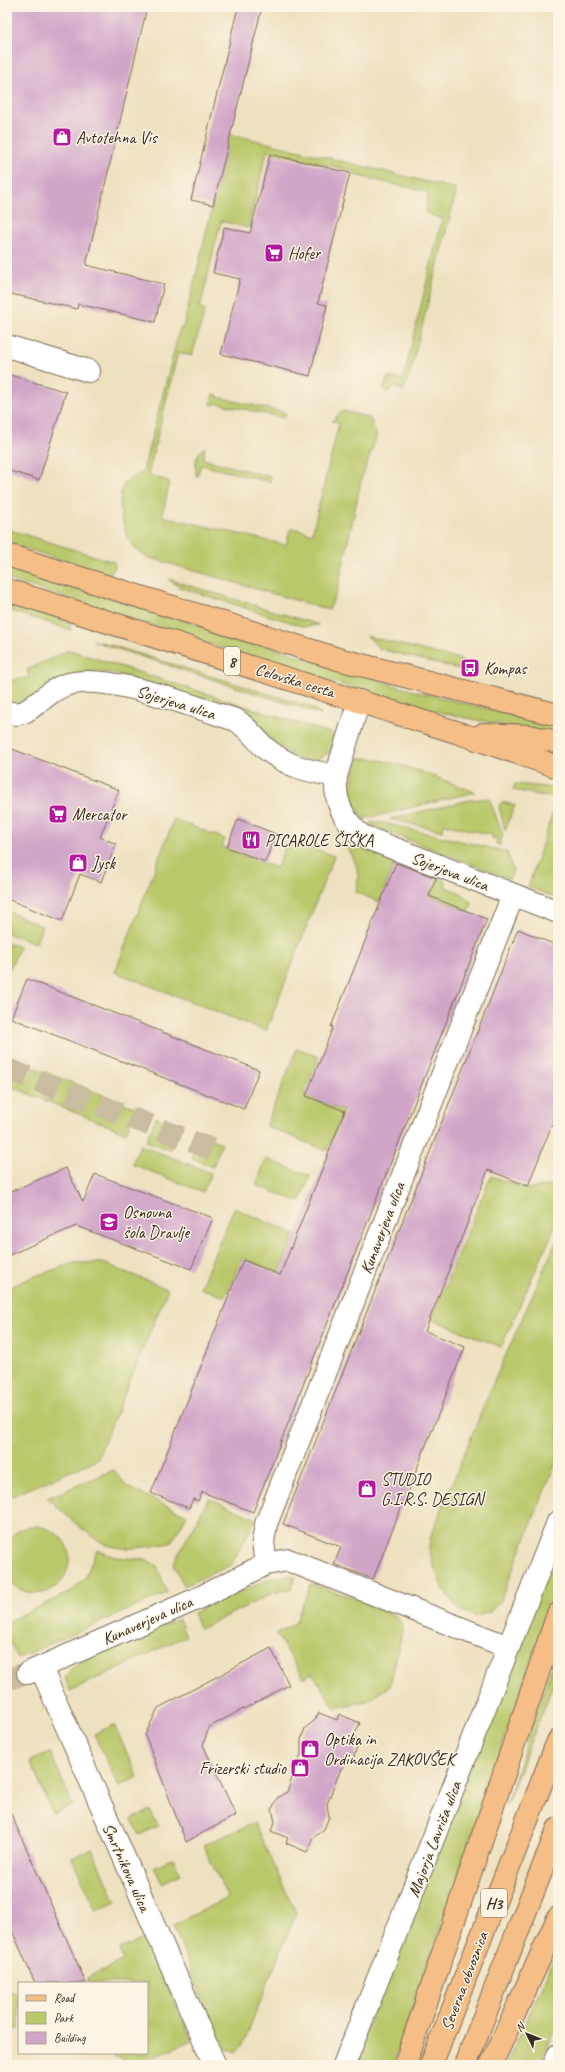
<svg xmlns="http://www.w3.org/2000/svg" width="565" height="2072" font-family="Caveat,sans-serif">
<style>
.green{fill:#b9c86a;stroke:#7a7944}
.building{fill:#d0a5c8}
.lines{fill:none;stroke-linecap:round;stroke-linejoin:round}
.minor-tunnel{stroke:#cabca0;stroke-width:22;stroke-dasharray:22 11;stroke-linecap:butt}
.minor-casing{stroke:#7a6a57;stroke-width:24}
.major-casing{stroke:#7a6a57;stroke-width:24}
.highway-casing{stroke:#7a6a57;stroke-width:24}
.minor{stroke:#fff;stroke-width:22}
.major{stroke:#f6be87;stroke-width:22}
.highway{stroke:#f6be87;stroke-width:22}
.labels{text-anchor:middle;stroke-width:3;stroke-linejoin:round;paint-order:stroke}
.shield{fill:#fcf5e5;stroke:#75675a;stroke-width:1}
.shield-label{font-size:16px;font-weight:bold;fill:#3b2a1e}
.poi-label{font-size:17px;fill:#3b2a1e;stroke:#fcf5e5;text-anchor:start}
.street-label{font-size:17px;fill:#3b2a1e;stroke:#fcf5e5}
</style>
<rect width="100%" height="100%" fill="#fcf5e5"/>
<filter id="ink" filterUnits="userSpaceOnUse"><feTurbulence type="fractalNoise" baseFrequency=".025" numOctaves="2"/><feDisplacementMap in="SourceGraphic" scale="8" xChannelSelector="R" yChannelSelector="G"/><feConvolveMatrix kernelMatrix="1 2 1 2 8 2 1 2 1" color-interpolation-filters="sRGB"/></filter>
<filter id="wash" filterUnits="userSpaceOnUse"><feTurbulence type="fractalNoise" baseFrequency=".012" numOctaves="4" result="noise"/><feDisplacementMap in="SourceGraphic" scale="16" xChannelSelector="R" yChannelSelector="G"/><feGaussianBlur stdDeviation="0.9" result="paint"/><feColorMatrix in="noise" values="0 0 0 0 0 0 0 0 0 0 0 0 0 0 0 0 0 1.4 0 .05"/><feComposite in="paint" operator="in"/></filter>
<g filter="url(#wash)">
<rect width="100%" height="100%" fill="#eee1c0"/>
<!-- green -->
<path class="green" d="M 230,134 L 457,189 L 410,373 L 404,390 L 394,387 L 387,393 L 384,389 L 388,377 L 403,380 L 442,219 L 426,213 L 428,192 L 354,175 L 354,171 L 267,151 L 248,228 L 221,221 L 200,308 L 205,310 L 192,356 L 178,352 L 148,475 L 168,481 L 169,486 L 162,516 L 286,545 L 290,530 L 293,528 L 312,534 L 339,423 L 332,421 L 343,411 L 370,418 L 377,436 L 362,477 L 338,588 L 329,610 L 147,557 C 143,554 138,552 134,548 C 124,537 114,496 125,483 C 130,478 138,475 143,471 L 180,328 L 183,328 Z
M 213,394 L 218,395 L 217,397 L 286,413 L 284,418 L 216,403 L 215,405 L 210,404 Z
M 205,447 L 203,459 L 270,477 L 270,482 L 201,465 L 197,477 C 194,467 195,453 205,447 Z
M 7,529 L 114,562 L 115,567 L 112,572 L 107,574 L 7,543 Z
M 7,566 L 410,690 L 558,726 L 558,735 C 507,726 455,717 405,703 C 271,665 139,621 7,579 Z
M 168,579 L 319,625 L 305,627 L 179,587 Z
M 7,602 L 70,622 L 71,630 L 7,610 Z
M 367,636 L 462,660 L 459,669 L 380,649 Z
M 93,641 L 101,642 L 311,707 L 322,715 Z
M 69,650 L 333,734 L 333,750 L 316,760 L 307,761 L 298,759 L 271,740 L 252,716 L 114,673 L 89,672 L 29,701 L 14,705 L 7,704 L 7,689 L 9,690 L 11,680 L 29,678 L 27,670 Z
M 359,758 C 393,758 442,780 475,792 L 364,819 C 346,797 350,783 359,758 Z
M 515,784 L 555,788 L 558,789 L 558,799 L 513,790 Z
M 489,798 L 503,835 L 500,845 L 496,844 L 497,839 L 492,838 L 492,835 L 444,824 L 443,831 L 390,819 L 470,800 Z
M 502,802 L 515,805 L 505,831 L 499,806 Z
M 553,812 L 558,813 L 558,899 L 528,887 Z
M 174,819 L 225,839 L 222,847 L 277,868 L 288,839 L 334,856 L 266,1031 L 115,972 Z
M 371,822 L 384,823 L 507,852 L 513,870 L 510,879 L 370,825 Z
M 351,843 L 395,863 L 379,902 L 356,892 C 360,876 358,863 348,849 Z
M 438,878 L 446,882 L 445,887 L 461,893 L 472,903 L 469,911 L 430,896 Z
M 7,911 L 42,926 L 36,943 L 7,933 Z
M 7,943 L 20,947 L 7,974 Z
M 297,1048 L 319,1057 L 304,1095 L 343,1111 L 327,1151 L 266,1126 Z
M 7,1057 L 136,1108 L 126,1133 L 7,1085 Z
M 156,1117 L 179,1126 L 170,1150 L 146,1141 Z
M 200,1135 L 222,1143 L 213,1167 L 191,1158 Z
M 140,1145 L 211,1173 L 203,1192 L 132,1164 Z
M 266,1159 L 310,1176 L 300,1202 L 256,1185 Z
M 491,1176 L 527,1189 L 558,1184 L 558,1220 L 501,1347 L 431,1319 Z
M 234,1208 L 295,1234 L 279,1273 L 242,1258 L 225,1297 L 200,1288 Z
M 558,1238 L 558,1457 L 500,1602 L 490,1612 L 476,1616 L 459,1610 L 443,1589 L 434,1567 L 429,1549 L 430,1538 L 492,1386 Z
M 74,1263 L 103,1263 L 168,1289 L 97,1460 L 7,1498 L 7,1289 L 32,1277 Z
M 114,1470 L 127,1487 L 187,1515 L 171,1543 C 151,1546 122,1553 103,1543 C 83,1532 65,1513 47,1498 Z
M 209,1498 L 256,1519 L 231,1565 L 184,1586 L 173,1564 Z
M 38,1526 C 102,1541 55,1626 8,1580 L 7,1542 C 14,1530 26,1527 38,1526 Z
M 558,1543 L 558,1581 L 393,2065 L 352,2065 Z
M 97,1550 L 115,1557 L 147,1560 L 157,1566 L 167,1593 L 18,1658 L 7,1636 L 7,1622 L 70,1592 L 85,1578 Z
M 284,1576 L 295,1576 L 291,1589 L 273,1593 L 200,1629 L 193,1613 L 269,1579 Z
M 311,1584 L 360,1600 L 397,1617 L 403,1626 L 390,1686 L 367,1701 L 335,1708 L 312,1673 L 304,1678 L 276,1634 L 295,1623 Z
M 179,1619 L 186,1636 L 70,1691 L 65,1677 L 73,1667 L 90,1656 Z
M 558,1647 L 558,1672 L 506,1805 Z
M 114,1725 L 138,1777 L 119,1786 L 94,1734 Z
M 50,1752 L 73,1805 L 53,1814 L 30,1761 Z
M 150,1810 L 158,1826 L 139,1835 L 132,1819 Z
M 254,1823 L 296,1913 L 242,2047 L 236,2053 L 220,2046 L 173,1925 L 228,1898 L 203,1845 Z
M 92,1849 L 116,1902 L 96,1911 L 72,1858 Z
M 173,1858 L 181,1874 L 162,1883 L 154,1867 Z
M 145,1938 L 192,2040 L 135,2065 L 107,2053 L 147,2053 L 147,1983 L 89,1983 L 87,1978 L 123,1960 L 120,1949 Z
M 558,1950 L 558,2020 L 540,2065 L 506,2065 Z
M 7,1989 L 19,1995 L 19,2029 L 7,2031 Z"/>
<g id="blocks">
<!-- building -->
<path class="building" d="M 7,7 L 147,7 L 86,265 L 164,284 L 155,322 L 78,304 L 77,309 L 7,293 Z
M 238,7 L 262,7 L 213,205 L 191,200 Z
M 270,154 L 350,173 L 318,303 L 327,305 L 310,376 L 221,354 L 240,279 L 213,273 L 224,227 L 250,233 Z
M 7,374 L 66,392 L 39,480 L 7,470 Z
M 7,747 L 119,790 L 100,837 L 116,844 L 101,882 L 80,874 L 62,921 L 7,899 Z
M 238,819 L 276,834 L 265,862 L 227,847 Z
M 396,863 L 436,878 L 429,896 L 487,919 L 253,1512 L 202,1492 L 198,1501 L 193,1499 L 189,1508 L 151,1493 L 243,1260 L 280,1275 L 345,1111 L 306,1096 L 333,1027 L 331,1027 Z
M 518,929 L 558,946 L 558,1109 L 528,1186 L 488,1170 L 425,1331 L 465,1347 L 373,1579 L 334,1564 L 341,1547 L 283,1524 Z
M 27,979 L 259,1070 L 244,1109 L 11,1018 Z
M 66,1168 L 83,1202 L 95,1174 L 213,1218 L 191,1269 L 76,1226 L 7,1256 L 7,1193 Z
M 271,1648 L 289,1685 L 209,1727 L 203,1745 L 236,1815 L 186,1842 L 145,1735 L 158,1708 Z
M 319,1713 L 337,1720 L 339,1714 L 360,1723 L 354,1736 L 358,1744 L 354,1757 L 341,1769 L 327,1804 L 329,1817 L 324,1829 L 313,1838 L 307,1852 L 286,1843 L 288,1838 L 271,1831 L 275,1822 L 272,1809 L 277,1798 L 287,1792 L 301,1754 L 301,1740 L 305,1728 L 314,1721 Z
M 7,1805 L 86,1983 L 35,1983 L 7,1919 Z"/>
</g>
</g>
<g filter="url(#ink)">
<use href="#blocks" fill-opacity="0" stroke="#7a6a57" stroke-width="1"/>
<g class="lines">
<!-- minor-tunnel -->
<path class="minor-tunnel" d="M 7,1069 L 216,1151
M 7,1680 L 26,1673"/>
<defs>
<path id="minor" d="M 7,346 L 89,371
M 7,712 L 17,714 L 24,712 C 38,705 50,690 65,685 C 106,671 193,707 236,720 C 249,729 255,738 265,748 C 288,767 308,771 336,776 L 359,701
M 336,776 C 334,800 343,821 362,836 L 558,912
M 508,1647 L 288,1560 L 266,1564 L 263,1542 L 266,1524 L 513,895
M 41,1668 L 215,2065
M 28,1673 L 201,1597 L 266,1564
M 344,2065 L 558,1522
M 554,2065 L 558,2055"/>
<path id="major" d="M 7,555 L 338,659 L 558,715
M 7,590 L 456,732 L 558,767
M 483,734 L 529,736 L 558,742"/>
<path id="highway" d="M 405,2065 L 558,1614
M 431,2065 L 558,1741
M 465,2065 L 558,1829
M 491,2065 L 558,1918"/>
</defs>
<!-- minor casing -->
<use href="#minor" class="minor-casing"/>
<!-- major casing -->
<use href="#major" class="major-casing"/>
<!-- highway casing -->
<use href="#highway" class="highway-casing"/>
<!-- minor -->
<use href="#minor" class="minor"/>
<!-- major -->
<use href="#major" class="major"/>
<!-- highway -->
<use href="#highway" class="highway"/>
</g>
</g>
<!-- icons -->
<defs>
<symbol id="shop-square" viewBox="-11 -11 22 22"><rect x="-9" y="-9" width="18" height="18" rx="4" fill="#b5179e" stroke="#fcf5e5"/><path d="M-5-2.5h2.3a2.7 3.5 0 0 1 5.4 0H5L5.5 6h-11ZM-1.5-2.5h3a1.5 2.3 0 0 0-3 0Z" fill="#fff"/></symbol>
<symbol id="supermarket-square" viewBox="-11 -11 22 22"><rect x="-9" y="-9" width="18" height="18" rx="4" fill="#b5179e" stroke="#fcf5e5"/><path d="M-6-5.5h2.5l.6 2H6L4.5 2H-2.5L-4.4-4H-6ZM-1.5 3.2a1.3 1.3 0 1 0 .1 0ZM3 3.2a1.3 1.3 0 1 0 .1 0Z" fill="#fff"/></symbol>
<symbol id="bus-square" viewBox="-11 -11 22 22"><rect x="-9" y="-9" width="18" height="18" rx="4" fill="#b5179e" stroke="#fcf5e5"/><path d="M-5-6H5V4H4V6H2V4H-2V6H-4V4H-5ZM-3.5-4V0h7V-4ZM-3.5 1.2v1.5H-2V1.2ZM2 1.2v1.5H3.5V1.2Z" fill="#fff"/></symbol>
<symbol id="restaurant-square" viewBox="-11 -11 22 22"><rect x="-9" y="-9" width="18" height="18" rx="4" fill="#b5179e" stroke="#fcf5e5"/><path d="M-5-6h1v4h1v-4h1v4h1v-4h1v5L-1.5 .5V6h-2V.5L-5-1ZM5-6V6H3V1.5H1.5Q1.5-4 5-6Z" fill="#fff"/></symbol>
<symbol id="school-square" viewBox="-11 -11 22 22"><rect x="-9" y="-9" width="18" height="18" rx="4" fill="#b5179e" stroke="#fcf5e5"/><path d="M0-5L7-2L0 1L-7-2ZM-4 1L0 2.5L4 1V4Q0 6-4 4Z" fill="#fff"/></symbol>
</defs>
<g fill-rule="evenodd">
<use href="#shop-square" x="51" y="126" width="22" height="22"/>
<use href="#supermarket-square" x="263" y="242" width="22" height="22"/>
<use href="#bus-square" x="459" y="657" width="22" height="22"/>
<use href="#supermarket-square" x="47" y="803" width="22" height="22"/>
<use href="#restaurant-square" x="240" y="829" width="22" height="22"/>
<use href="#shop-square" x="67" y="852" width="22" height="22"/>
<use href="#school-square" x="98" y="1211" width="22" height="22"/>
<use href="#shop-square" x="356" y="1478" width="22" height="22"/>
<use href="#shop-square" x="299" y="1738" width="22" height="22"/>
<use href="#shop-square" x="289" y="1757" width="22" height="22"/>
</g>
<g class="labels">
<!-- shield labels -->
<g class="shield">
<rect x="224" y="647" width="16" height="28" rx="3"/>
<rect x="481" y="1889" width="26" height="28" rx="3"/>
</g>
<g class="shield-label">
<text x="232" y="667">8</text>
<text x="494" y="1909">H3</text>
</g>
<!-- poi labels -->
<g class="poi-label">
<text x="76" y="143">Avtotehna Vis</text>
<text x="288" y="259">Hofer</text>
<text x="484" y="674">Kompas</text>
<text x="72" y="820">Mercator</text>
<text x="265" y="846">PICAROLE ŠIŠKA</text>
<text x="92" y="869">Jysk</text>
<text x="123" y="1218">Osnovna<tspan x="123" dy="20">šola Dravlje</tspan></text>
<text x="381" y="1485">STUDIO<tspan x="381" dy="20">G.I.R.S. DESIGN</tspan></text>
<text x="324" y="1745">Optika in<tspan x="324" dy="20">Ordinacija ZAKOVŠEK</tspan></text>
<text x="286" y="1774" text-anchor="end">Frizerski studio</text>
</g>
<!-- street labels -->
<g class="street-label">
<text transform="translate(295 680) rotate(17)" y="6">Celovška cesta</text>
<text transform="translate(176 702) rotate(17)" y="6">Sojerjeva ulica</text>
<text transform="translate(450 871) rotate(21)" y="6">Sojerjeva ulica</text>
<text transform="translate(382 1228) rotate(-69)" y="6">Kunaverjeva ulica</text>
<text transform="translate(147 1620) rotate(-24)" y="6">Kunaverjeva ulica</text>
<text transform="translate(434 1839) rotate(-69)" y="6">Majorja Lavriča ulica</text>
<text transform="translate(127 1867) rotate(66)" y="6">Smrtnikova ulica</text>
<text transform="translate(464 1981) rotate(-69)" y="6">Severna obvoznica</text>
</g>
</g>
<!-- margin -->
<rect width="565" height="2072" fill="none" stroke="#fcf5e5" stroke-width="24"/>
<!-- legend -->
<rect x="18" y="1982" width="130" height="72" fill="#fcf5e5" stroke="#afa495"/>
<rect x="26" y="1995" width="20" height="6" fill="#f6be87" stroke="#afa495"/>
<text x="54" y="2002" font-size="12" fill="#3b2a1e">Road</text>
<rect x="26" y="2012" width="20" height="12" fill="#b9c86a" stroke="#afa495"/>
<text x="54" y="2022" font-size="12" fill="#3b2a1e">Park</text>
<rect x="26" y="2032" width="20" height="12" fill="#d0a5c8" stroke="#afa495"/>
<text x="54" y="2042" font-size="12" fill="#3b2a1e">Building</text>
<!-- north arrow -->
<g transform="translate(527 2034) rotate(313)" stroke="#fcf5e5" stroke-width="3" paint-order="stroke">
<path d="M0-3L7 15L0 10L-7 15Z" fill="#3b2a1e"/>
<text y="-6" font-size="11" font-weight="bold" text-anchor="middle" fill="#3b2a1e">N</text>
</g>
</svg>
